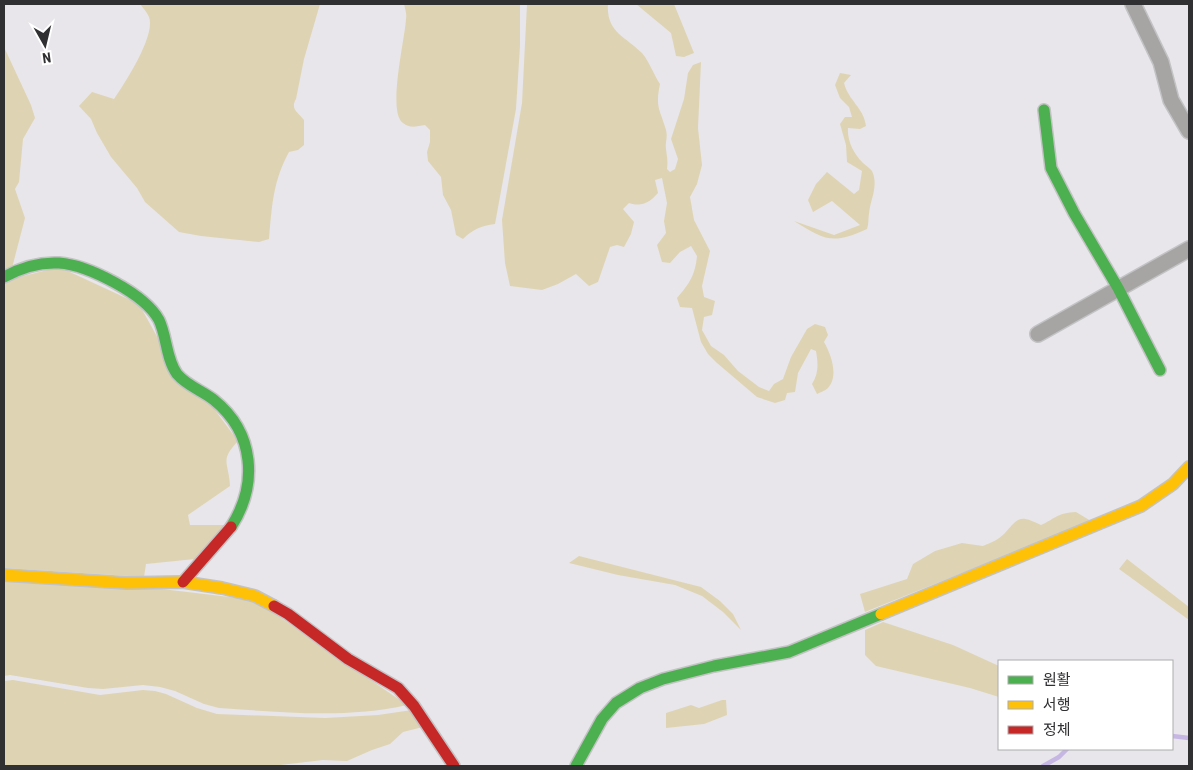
<svg xmlns="http://www.w3.org/2000/svg" width="1193" height="770" font-family="'Roboto Condensed','Noto Sans KR',sans-serif">
<style>
.green{fill:#ded4b4}
.lines{fill:none;stroke-linecap:round;stroke-linejoin:round}
.stream{stroke:#c6b6e3;stroke-width:4.5}
.street-casing{stroke:#c3c2c4;stroke-width:18}
.fast-casing{stroke:#c3c2c4;stroke-width:14}
.slow-casing{stroke:#c3c2c4;stroke-width:14}
.jam-casing{stroke:#c3c2c4;stroke-width:14}
.street{stroke:#a6a5a4;stroke-width:15}
.fast{stroke:#4caf50;stroke-width:11}
.slow{stroke:#ffc107;stroke-width:11}
.jam{stroke:#c62828;stroke-width:11}
</style>
<rect width="100%" height="100%" fill="#e8e6ea"/>
<!-- green -->
<path class="green" d="M 140,4 L 320,4 L 304,59 L 296,99 C 290,109 298,112 304,120 L 304,145 L 298,150 L 289,152 C 273,181 272,206 269,239 L 259,242 L 201,236 L 179,232 L 145,202 L 137,188 L 111,157 L 97,133 L 91,119 L 79,106 L 92,92 L 114,99 C 125,83 156,35 149,17 C 147,12 143,8 140,4 Z
M 404,4 L 520,4 L 520,46 L 516,109 L 495,224 C 481,226 473,229 463,239 L 456,235 L 451,210 L 443,195 L 441,177 L 428,161 L 427,152 L 430,142 L 430,130 L 425,125 C 417,126 410,129 403,123 C 387,112 405,39 406,19 C 407,14 405,9 404,4 Z
M 527,4 L 608,4 C 606,32 625,36 642,53 C 649,61 654,75 660,84 C 655,108 660,109 666,130 C 668,137 665,143 666,149 C 667,157 668,161 667,169 L 670,172 L 675,169 L 678,159 L 671,139 L 684,99 L 688,73 L 693,65 L 701,62 L 698,128 L 702,165 L 697,184 L 690,197 L 694,220 L 710,251 L 702,286 L 704,297 L 715,301 L 712,315 L 704,317 L 702,330 L 711,346 L 724,355 L 738,371 L 759,387 L 769,391 L 774,384 L 783,379 L 791,357 L 807,329 L 815,324 L 825,327 L 828,335 L 824,342 C 831,354 839,376 828,388 C 825,391 820,392 817,394 L 812,384 C 819,373 818,363 816,351 L 811,349 L 798,373 L 795,392 L 787,393 L 785,400 L 775,403 L 757,397 L 717,363 L 708,354 L 701,342 L 692,308 L 680,307 L 677,298 C 690,283 695,275 697,256 L 691,246 L 680,252 L 670,263 L 662,262 L 657,245 L 666,233 L 664,221 L 667,203 L 662,178 L 655,180 L 658,193 C 649,203 642,207 629,203 L 623,209 L 634,222 L 631,234 L 624,247 L 617,245 L 610,247 L 598,282 L 589,286 L 576,274 L 558,284 L 542,290 L 510,286 L 505,263 L 502,220 L 522,103 Z
M 636,4 L 674,4 L 694,53 L 684,57 L 676,56 L 671,33 Z
M 4,47 L 31,105 L 35,118 L 23,139 L 19,182 L 15,189 L 25,218 L 12,268 L 4,272 Z
M 840,73 L 851,75 L 844,83 C 848,100 864,108 866,126 L 860,129 L 848,128 C 847,141 854,154 863,163 C 866,166 870,168 872,171 C 879,186 870,200 869,214 C 868,220 869,223 867,229 C 832,245 825,240 794,221 L 834,235 L 860,225 L 832,201 L 813,212 L 808,200 L 816,184 L 827,172 L 854,194 L 859,190 L 862,171 L 847,162 L 846,145 L 840,124 L 845,117 L 852,117 L 849,107 L 840,98 L 835,85 Z
M 59,267 L 139,304 L 165,351 L 212,406 L 238,441 C 219,461 229,462 230,486 L 188,515 L 190,525 L 228,525 L 195,559 L 146,564 L 144,577 L 4,568 L 4,281 Z
M 1076,512 L 1091,521 L 865,612 L 860,594 L 907,579 L 913,564 L 935,551 L 962,543 L 983,546 C 990,543 998,540 1004,534 C 1019,518 1018,514 1041,525 C 1056,518 1057,513 1076,512 Z
M 579,556 L 701,587 L 720,601 L 733,614 L 741,630 L 723,612 L 702,596 L 675,585 L 618,575 L 569,563 Z
M 1127,559 L 1189,607 L 1189,620 L 1119,569 Z
M 4,578 L 145,587 L 255,600 L 407,705 C 346,719 281,712 219,708 L 204,704 L 175,691 L 160,687 L 143,685 L 103,689 L 88,688 L 10,675 L 4,676 Z
M 883,622 L 953,645 L 999,666 L 999,697 L 970,688 L 876,666 L 865,655 L 865,630 Z
M 13,680 L 100,695 L 143,690 L 155,691 L 166,694 L 197,708 L 217,714 L 325,718 L 378,715 L 412,710 L 423,727 L 403,732 L 390,744 L 372,750 L 347,761 L 323,760 L 272,766 L 4,766 L 4,681 Z
M 722,700 L 726,700 L 727,715 L 704,724 L 666,728 L 666,713 L 691,705 L 699,708 Z"/>
<g class="lines">
<!-- stream -->
<path class="stream" d="M 1172,736 L 1189,738
M 1043,766 L 1059,757 L 1067,749"/>
<defs>
<path id="street" d="M 1133,4 L 1161,62 L 1171,100 L 1189,131
M 1038,334 L 1189,249"/>
<path id="fast" d="M 1044,110 L 1051,168 L 1074,213 L 1118,288 L 1160,370
M 4,277 C 20,268 40,262 59,263 C 88,265 145,294 159,320 C 167,337 166,359 177,374 C 187,386 203,391 214,400 C 255,433 258,485 231,527
M 576,766 L 602,719 L 616,703 L 640,688 L 663,679 L 714,666 L 789,652 L 881,614"/>
<path id="slow" d="M 4,575 L 127,583 L 183,582 L 222,588 L 255,596 L 274,606
M 881,614 L 1141,506 L 1173,484 L 1189,467"/>
<path id="jam" d="M 183,582 L 231,527
M 274,606 L 288,614 L 348,659 L 398,688 L 414,706 L 454,766"/>
</defs>
<!-- street casing -->
<use href="#street" class="street-casing"/>
<!-- fast casing -->
<use href="#fast" class="fast-casing"/>
<!-- slow casing -->
<use href="#slow" class="slow-casing"/>
<!-- jam casing -->
<use href="#jam" class="jam-casing"/>
<!-- street -->
<use href="#street" class="street"/>
<!-- fast -->
<use href="#fast" class="fast"/>
<!-- slow -->
<use href="#slow" class="slow"/>
<!-- jam -->
<use href="#jam" class="jam"/>
</g>
<!-- border -->
<rect width="1193" height="770" fill="none" stroke="#302f32" stroke-width="10"/>
<!-- legend -->
<rect x="998" y="660" width="175" height="90" fill="#ffffff" stroke="#acacad"/>
<rect x="1008" y="676" width="25" height="8" fill="#4caf50" stroke="#acacad"/>
<text x="1043" y="685" font-size="15" fill="#302f32">원활</text>
<rect x="1008" y="701" width="25" height="8" fill="#ffc107" stroke="#acacad"/>
<text x="1043" y="710" font-size="15" fill="#302f32">서행</text>
<rect x="1008" y="726" width="25" height="8" fill="#c62828" stroke="#acacad"/>
<text x="1043" y="735" font-size="15" fill="#302f32">정체</text>
<!-- north arrow -->
<g transform="translate(45 45) rotate(172)" stroke="#ffffff" stroke-width="4" paint-order="stroke">
<path d="M0-4L9 19L0 12L-9 19Z" fill="#302f32"/>
<text y="-8" font-size="14" font-weight="bold" text-anchor="middle" fill="#302f32">N</text>
</g>
</svg>
